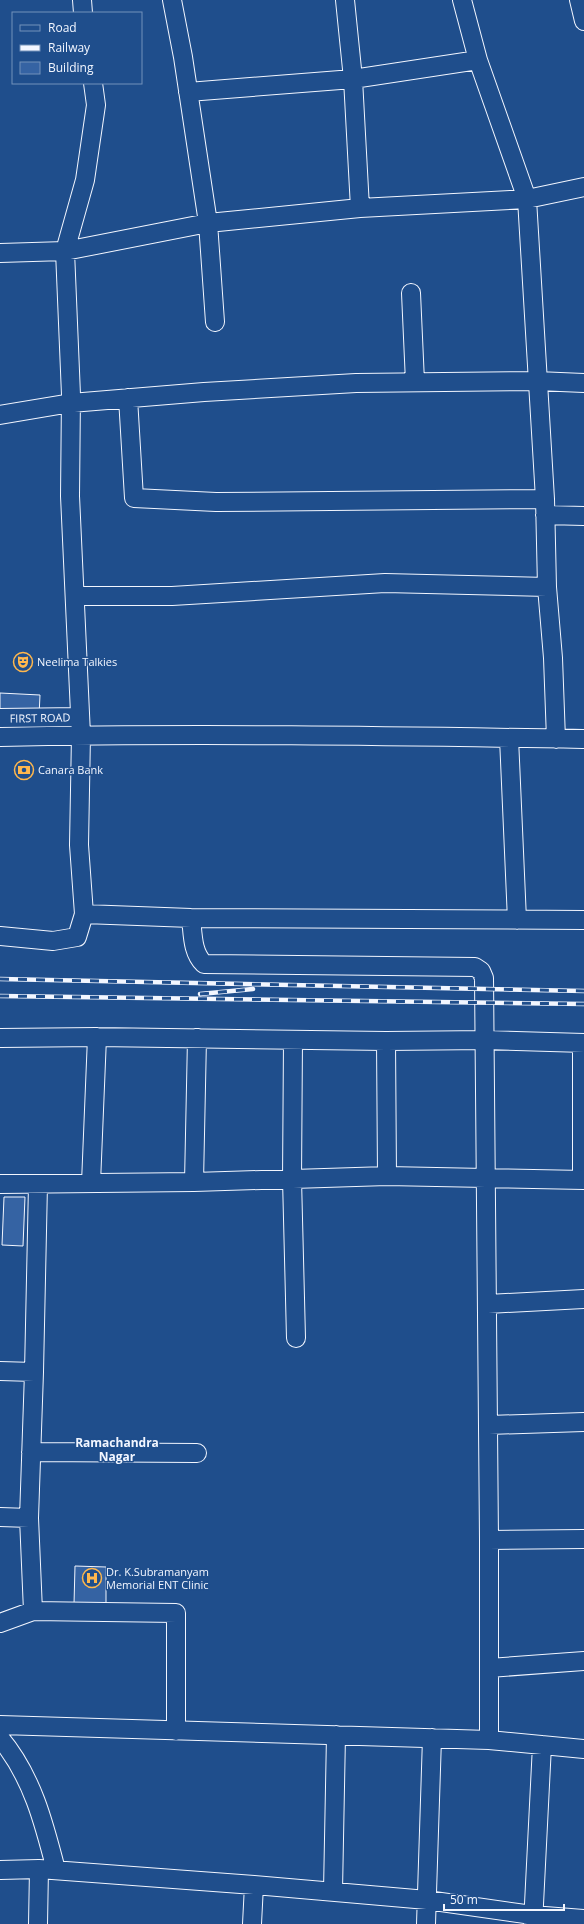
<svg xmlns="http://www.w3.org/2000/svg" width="584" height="1924" font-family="'Open Sans',sans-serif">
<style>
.building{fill:#3563a3;stroke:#f2f6ff}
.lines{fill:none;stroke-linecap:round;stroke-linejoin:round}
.minor-casing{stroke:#f2f6ff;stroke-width:20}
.minor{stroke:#1f4e8c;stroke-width:18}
.rail-casing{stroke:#f2f6ff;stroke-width:4.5}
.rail{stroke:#1f4e8c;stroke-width:3;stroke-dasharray:9;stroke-linecap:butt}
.labels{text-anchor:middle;stroke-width:3;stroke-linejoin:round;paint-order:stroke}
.poi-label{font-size:11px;fill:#f2f6ff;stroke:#1f4e8c;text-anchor:start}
.street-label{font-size:11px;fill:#f2f6ff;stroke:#1f4e8c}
.neighbourhood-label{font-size:12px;font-weight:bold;fill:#f2f6ff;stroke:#1f4e8c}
</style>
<rect width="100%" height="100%" fill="#1f4e8c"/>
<!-- building -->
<path class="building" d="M 0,693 L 40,695 L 39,716 L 0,715 Z
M 4,1197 L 25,1197 L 23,1246 L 2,1245 Z
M 75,1566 L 106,1567 L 106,1605 L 74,1604 Z"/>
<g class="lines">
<defs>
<path id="minor" d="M 82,0 L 83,13
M 172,0 L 183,57 L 208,223 L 215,322
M 345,0 L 353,79 L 360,208
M 462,0 L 478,60 L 527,199 L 545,499 L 547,587 L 553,658 L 556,739
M 579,0 L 584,21
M 188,92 L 353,79 L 478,60
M 0,253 L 65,251 L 208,223 L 360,208 L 527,199 L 584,187
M 411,293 L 415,382
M 128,398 L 134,498 L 216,502 L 545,499
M 0,415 L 71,403 L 204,392 L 356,383 L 537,381 L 584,383
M 545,515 L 584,516
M 75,596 L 172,596 L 385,583 L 547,587
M 0,718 L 79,717
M 0,737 C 195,733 389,736 584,739
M 509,738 L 517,920
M 84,914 L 191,918 L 584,920
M 191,918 C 193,935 192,952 204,964 L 475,967 L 481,971 L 484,978 L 489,1540 L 489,1740
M 0,936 L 53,941 L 77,937 L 84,914 L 79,845 L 81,735 L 70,496 L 71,395 L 65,251 L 85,180 L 96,105 L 93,83
M 0,1038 L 97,1037 L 386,1041 L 486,1040 L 584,1043
M 293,1040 L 292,1179 L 296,1338
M 386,1041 L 387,1176
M 582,1043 L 582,1180
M 194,1182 L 197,1038
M 91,1183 L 97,1037
M 0,1184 L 194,1182 L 387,1176 L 584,1180
M 488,1304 L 584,1299
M 0,1371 L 34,1372 L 38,1184
M 489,1425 L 584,1422
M 31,1452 L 197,1453
M 0,1517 L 29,1518
M 489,1540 L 584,1539
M 33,1611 L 176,1613 L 176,1731
M 0,1623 L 33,1611 L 29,1518 L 34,1372
M 489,1668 L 584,1661
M 0,1725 L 489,1740 L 584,1749
M 0,1738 C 32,1776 44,1823 56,1870
M 0,1870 L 39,1869 L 254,1885 L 427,1900 L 532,1915 L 584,1919
M 333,1891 L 336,1735
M 38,1924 L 39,1869
M 252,1924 L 254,1885
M 426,1924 L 432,1738
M 533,1924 L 542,1745"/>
</defs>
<!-- minor casing -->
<use href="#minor" class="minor-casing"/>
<!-- minor -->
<use href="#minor" class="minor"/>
<defs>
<path id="rail" d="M 0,979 L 584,991
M 200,994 L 253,989
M 0,996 L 584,1004"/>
</defs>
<!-- rail casing -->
<use href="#rail" class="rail-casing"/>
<!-- rail -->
<use href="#rail" class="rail"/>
</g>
<!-- icons -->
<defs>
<symbol id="theatre-ring" viewBox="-11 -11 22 22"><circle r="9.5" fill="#1f4e8c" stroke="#ffb74d" stroke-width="1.5"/><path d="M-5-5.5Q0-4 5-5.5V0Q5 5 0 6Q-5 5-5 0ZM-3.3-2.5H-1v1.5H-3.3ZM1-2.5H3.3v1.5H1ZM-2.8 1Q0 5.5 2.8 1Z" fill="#ffb74d"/></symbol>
<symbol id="bank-ring" viewBox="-11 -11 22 22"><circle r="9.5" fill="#1f4e8c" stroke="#ffb74d" stroke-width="1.5"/><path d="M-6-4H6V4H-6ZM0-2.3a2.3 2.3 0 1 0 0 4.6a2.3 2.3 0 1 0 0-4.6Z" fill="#ffb74d"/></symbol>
<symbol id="hospital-ring" viewBox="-11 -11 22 22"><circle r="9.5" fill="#1f4e8c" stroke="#ffb74d" stroke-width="1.5"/><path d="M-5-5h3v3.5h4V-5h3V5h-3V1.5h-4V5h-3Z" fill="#ffb74d"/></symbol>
</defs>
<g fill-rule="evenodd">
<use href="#theatre-ring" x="12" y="651" width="22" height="22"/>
<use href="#bank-ring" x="13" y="759" width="22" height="22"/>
<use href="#hospital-ring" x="81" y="1567" width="22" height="22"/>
</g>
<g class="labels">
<!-- poi labels -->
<g class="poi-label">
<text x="37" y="666">Neelima Talkies</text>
<text x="38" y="774">Canara Bank</text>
<text x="106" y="1576">Dr. K.Subramanyam<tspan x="106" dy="13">Memorial ENT Clinic</tspan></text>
</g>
<!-- street labels -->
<g class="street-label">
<text transform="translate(40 718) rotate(-1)" y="4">FIRST ROAD</text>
</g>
<!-- neighbourhood labels -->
<g class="neighbourhood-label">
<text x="117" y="1447">Ramachandra<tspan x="117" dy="14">Nagar</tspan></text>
</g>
</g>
<!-- legend -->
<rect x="12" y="12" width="130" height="72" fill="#1f4e8c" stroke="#7391ba"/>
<rect x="20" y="25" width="20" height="6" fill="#1f4e8c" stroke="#7391ba"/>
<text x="48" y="32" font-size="12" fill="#f2f6ff">Road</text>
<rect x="20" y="45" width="20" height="6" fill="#f2f6ff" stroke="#7391ba"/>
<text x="48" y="52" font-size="12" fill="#f2f6ff">Railway</text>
<rect x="20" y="62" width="20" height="12" fill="#3563a3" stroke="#7391ba"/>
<text x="48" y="72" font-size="12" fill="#f2f6ff">Building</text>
<!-- scale -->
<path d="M444 1904v6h120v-6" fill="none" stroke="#f2f6ff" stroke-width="2"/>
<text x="450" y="1904" font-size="12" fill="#f2f6ff" stroke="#1f4e8c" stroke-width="3" paint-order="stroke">50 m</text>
</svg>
